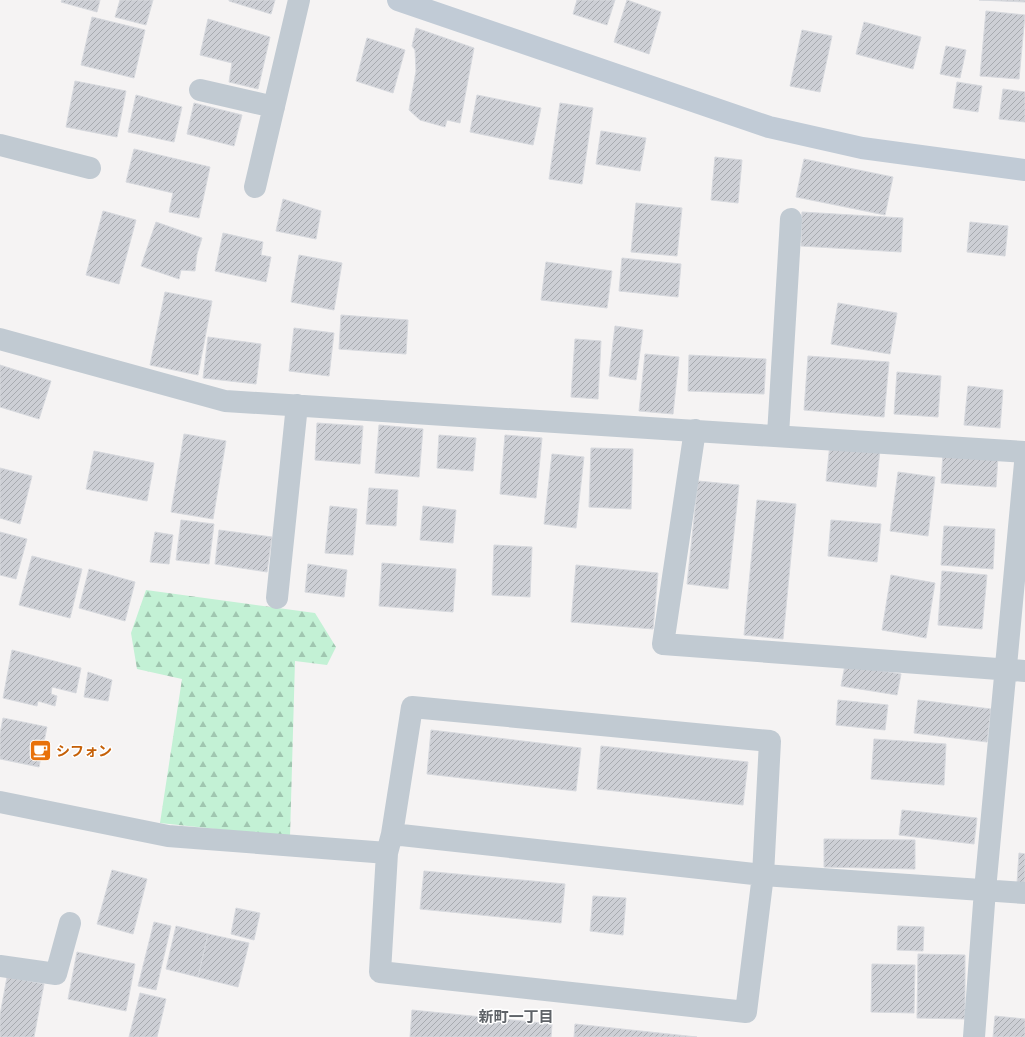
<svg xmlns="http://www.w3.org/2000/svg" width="1025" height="1037" font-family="Raleway,'Noto Sans JP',sans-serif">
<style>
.forest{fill:url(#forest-firs)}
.building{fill:url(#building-hatch);stroke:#d7d9de}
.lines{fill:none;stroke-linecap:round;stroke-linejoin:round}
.street{stroke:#c1cad2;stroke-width:22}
.secondary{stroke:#c1cbd6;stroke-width:22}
.labels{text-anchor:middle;stroke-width:3;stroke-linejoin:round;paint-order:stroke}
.food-label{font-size:14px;font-weight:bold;fill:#c56008;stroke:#fff;text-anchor:start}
.neighbourhood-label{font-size:15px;font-weight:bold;fill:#5f6368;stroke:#fff}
</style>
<defs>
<pattern id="forest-firs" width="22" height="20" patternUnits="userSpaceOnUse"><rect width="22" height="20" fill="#c3f1d5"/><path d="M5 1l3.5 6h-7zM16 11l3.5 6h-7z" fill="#a0c6b0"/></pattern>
<pattern id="building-hatch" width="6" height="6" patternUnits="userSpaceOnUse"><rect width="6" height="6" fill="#cdcfd5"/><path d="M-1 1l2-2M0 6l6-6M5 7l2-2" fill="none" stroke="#a8abb0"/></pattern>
</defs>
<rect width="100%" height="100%" fill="#f5f3f3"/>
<!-- forest -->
<path class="forest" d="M 146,590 L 315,613 L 336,647 L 327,665 L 295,661 L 290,837 L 160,823 L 182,679 L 137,669 L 131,633 Z"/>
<!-- building -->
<path class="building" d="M 62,0 L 100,0 L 97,12 L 61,2 Z
M 120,0 L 153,0 L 146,25 L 115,17 Z
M 229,0 L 275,0 L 271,14 L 229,1 Z
M 577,0 L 615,0 L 607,25 L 573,14 Z
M 627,0 L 661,12 L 649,54 L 614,42 Z
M 979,0 L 1025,0 L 1025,2 Z
M 986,11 L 1025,15 L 1019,79 L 980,76 Z
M 92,17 L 145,30 L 134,78 L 81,65 Z
M 208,19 L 270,37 L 258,89 L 229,82 L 232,63 L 200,55 Z
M 864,22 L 921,37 L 913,69 L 856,54 Z
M 416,28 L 474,48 L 460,123 L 447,120 L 445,127 L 420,120 L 409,110 L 416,71 L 415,50 L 412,46 Z
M 802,30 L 832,36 L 820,92 L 790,86 Z
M 367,38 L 405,50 L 393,93 L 356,81 Z
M 946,46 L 966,50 L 960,78 L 940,74 Z
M 75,81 L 126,91 L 117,137 L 66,127 Z
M 957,82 L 982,86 L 978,112 L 953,108 Z
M 1003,89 L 1025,92 L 1025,122 L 999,119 Z
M 136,95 L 182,107 L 174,142 L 128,132 Z
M 477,95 L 541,108 L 533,145 L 470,132 Z
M 194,103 L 242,115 L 234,146 L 187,134 Z
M 560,103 L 593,108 L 582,184 L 549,179 Z
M 601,131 L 646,138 L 640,171 L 596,164 Z
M 134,149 L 210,167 L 199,218 L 169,212 L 173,193 L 126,182 Z
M 715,157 L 742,160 L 738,203 L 711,200 Z
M 804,159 L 893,177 L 885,215 L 796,197 Z
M 283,199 L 321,211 L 316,239 L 276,231 Z
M 636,203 L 682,208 L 677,256 L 631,252 Z
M 103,211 L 136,220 L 119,284 L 86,275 Z
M 802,212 L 903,218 L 901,252 L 801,246 Z
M 156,222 L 202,238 L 197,254 L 195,271 L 181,270 L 179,279 L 141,266 Z
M 970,222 L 1008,226 L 1005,256 L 967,252 Z
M 223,233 L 263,242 L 261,255 L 271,257 L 266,282 L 215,271 Z
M 299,255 L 342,263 L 334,310 L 291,302 Z
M 622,258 L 681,264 L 678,297 L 619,291 Z
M 546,262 L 612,271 L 607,308 L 541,300 Z
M 165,292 L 212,301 L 198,375 L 150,365 Z
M 838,303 L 897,313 L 890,354 L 831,344 Z
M 341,315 L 408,320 L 406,354 L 339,349 Z
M 615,326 L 643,330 L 636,380 L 609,376 Z
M 294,328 L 334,333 L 329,376 L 289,371 Z
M 208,337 L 261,344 L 256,384 L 203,378 Z
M 575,339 L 601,341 L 598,399 L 571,397 Z
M 645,354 L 679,357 L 673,414 L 639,411 Z
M 689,355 L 766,359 L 764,394 L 688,391 Z
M 808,356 L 889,362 L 884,417 L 804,410 Z
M 0,365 L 51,381 L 39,419 L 0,407 Z
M 897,372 L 941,376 L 938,417 L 894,414 Z
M 968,386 L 1003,390 L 1000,428 L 964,425 Z
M 317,423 L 363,426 L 360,464 L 315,460 Z
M 379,425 L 423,429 L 419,477 L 375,473 Z
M 184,434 L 226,441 L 213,519 L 171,512 Z
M 439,435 L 476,438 L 473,471 L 437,468 Z
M 505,435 L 542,438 L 536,498 L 500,494 Z
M 830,444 L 880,450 L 876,487 L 826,481 Z
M 591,448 L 633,449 L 631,509 L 589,507 Z
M 94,451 L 154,463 L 147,501 L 86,489 Z
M 943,453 L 998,457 L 996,487 L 941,483 Z
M 552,454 L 584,457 L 576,528 L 544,524 Z
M 0,468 L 32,476 L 20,524 L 0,518 Z
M 898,472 L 935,477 L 928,536 L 890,531 Z
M 698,481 L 739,485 L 728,589 L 687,584 Z
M 369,488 L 398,490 L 396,526 L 366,524 Z
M 757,500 L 796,504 L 783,639 L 744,635 Z
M 330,506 L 357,509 L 353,555 L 325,553 Z
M 423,506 L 456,510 L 453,543 L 420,540 Z
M 181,520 L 214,524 L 209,564 L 176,560 Z
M 831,520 L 881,524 L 877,562 L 828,556 Z
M 944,526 L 995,529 L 993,569 L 941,565 Z
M 219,530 L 272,537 L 267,572 L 215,564 Z
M 0,532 L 27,539 L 16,579 L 0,575 Z
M 155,532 L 173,535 L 169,564 L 150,562 Z
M 494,545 L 532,547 L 530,597 L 492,595 Z
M 32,556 L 82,569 L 70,618 L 19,605 Z
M 382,563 L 456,569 L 453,612 L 379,606 Z
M 308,564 L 347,570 L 344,597 L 305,592 Z
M 576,565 L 658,573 L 653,629 L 571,622 Z
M 89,569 L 135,582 L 125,621 L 79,608 Z
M 942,571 L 987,575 L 982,629 L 938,625 Z
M 891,575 L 935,583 L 926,638 L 882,630 Z
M 12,650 L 81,668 L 76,693 L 52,687 L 51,694 L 57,696 L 55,706 L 38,701 L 37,706 L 3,698 Z
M 845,665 L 901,674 L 897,695 L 841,686 Z
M 88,672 L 112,680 L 108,701 L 84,697 Z
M 838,700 L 888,705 L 885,730 L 836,725 Z
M 918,700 L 991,709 L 987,742 L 914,733 Z
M 3,718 L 47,727 L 39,767 L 0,759 L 0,734 Z
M 431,730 L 581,748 L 576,791 L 427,774 Z
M 874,739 L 946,744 L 944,785 L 871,779 Z
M 601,746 L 748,762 L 743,805 L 597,789 Z
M 902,810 L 977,818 L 974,844 L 899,835 Z
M 824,839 L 915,840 L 915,869 L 824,867 Z
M 1019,853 L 1025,854 L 1025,884 L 1017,883 Z
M 112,870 L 147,879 L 133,934 L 97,924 Z
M 424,871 L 565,884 L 561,923 L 420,909 Z
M 593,896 L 626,898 L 623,935 L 590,931 Z
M 236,908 L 260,913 L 254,940 L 231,934 Z
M 154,922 L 171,926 L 156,990 L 138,986 Z
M 176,926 L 208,934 L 198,977 L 166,969 Z
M 898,926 L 924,927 L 923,951 L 897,950 Z
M 208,934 L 249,943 L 238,987 L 198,977 Z
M 77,952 L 135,964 L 126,1011 L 68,999 Z
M 918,954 L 965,955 L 965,1019 L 917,1018 Z
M 872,964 L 915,965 L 914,1013 L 871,1012 Z
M 7,977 L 44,984 L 34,1037 L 0,1037 L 0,1015 Z
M 140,993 L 166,999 L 157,1037 L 129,1037 Z
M 412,1010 L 552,1024 L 551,1037 L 410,1037 Z
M 995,1016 L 1025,1019 L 1025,1037 L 993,1037 Z
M 575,1024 L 697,1037 L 574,1037 Z"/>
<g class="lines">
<!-- street -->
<path class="street" d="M 200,90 L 274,107
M 0,145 L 90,168
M 255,187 L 299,0
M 0,339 L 225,401 L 1025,452
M 695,430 L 663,644 L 1025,671
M 778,435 L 791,219
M 277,598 L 297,405
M 412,707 L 770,741 L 763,875 L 746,1012 L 380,972 L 387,853 L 392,834 Z
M 0,802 L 168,836 L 387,853
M 392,834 L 763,875 L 1025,893
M 0,966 L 56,974 L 70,923
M 974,1037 L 985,890 L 1025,463"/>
<!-- secondary -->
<path class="secondary" d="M 398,0 L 769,127 L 862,148 L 1025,170"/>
</g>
<!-- icons -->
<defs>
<symbol id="cafe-square" viewBox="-11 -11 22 22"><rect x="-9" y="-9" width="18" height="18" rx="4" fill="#e8710a" stroke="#fff"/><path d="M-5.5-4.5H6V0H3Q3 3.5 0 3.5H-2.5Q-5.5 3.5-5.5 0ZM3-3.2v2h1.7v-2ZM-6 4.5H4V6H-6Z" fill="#fff"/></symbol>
</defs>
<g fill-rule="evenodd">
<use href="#cafe-square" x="28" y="738" width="25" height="25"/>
</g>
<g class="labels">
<!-- food labels -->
<g class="food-label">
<text x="56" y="756">シフォン</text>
</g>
<!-- neighbourhood labels -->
<g class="neighbourhood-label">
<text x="516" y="1022">新町一丁目</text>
</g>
</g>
</svg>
